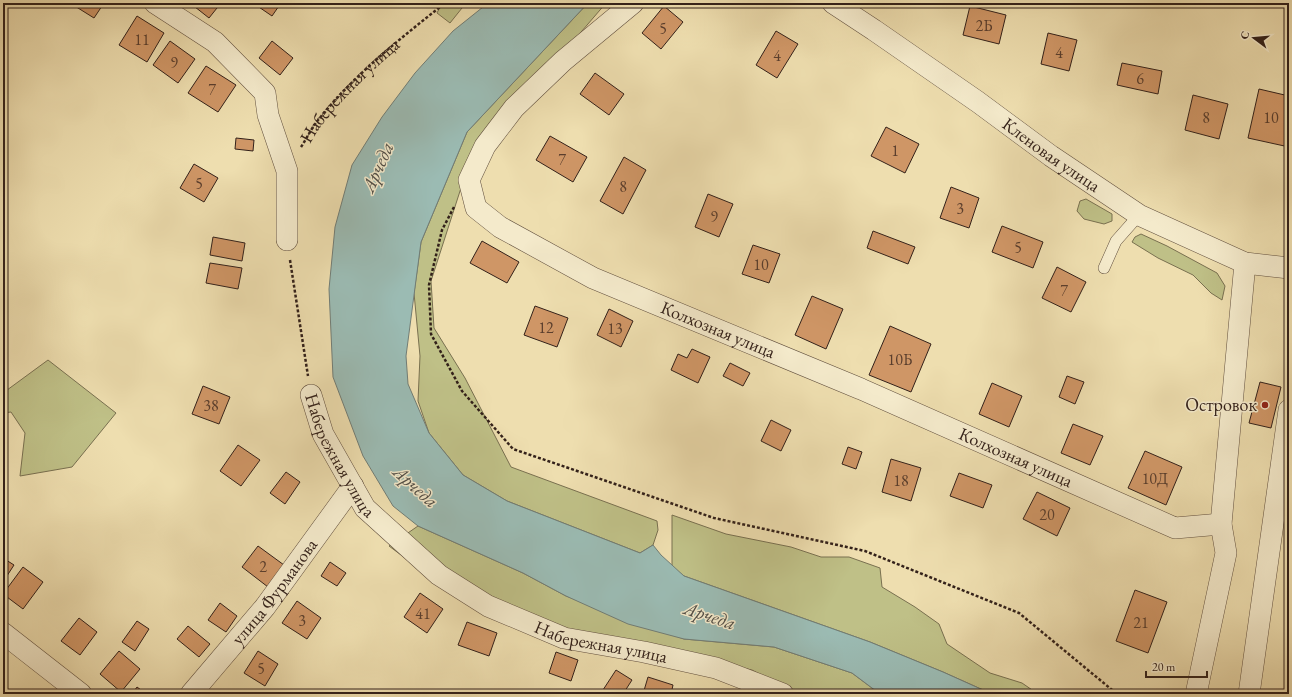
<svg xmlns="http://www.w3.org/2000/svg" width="1292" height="697" font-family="'EB Garamond',serif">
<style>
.green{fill:#bfc087;stroke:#797050}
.water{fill:#9bbbb3;stroke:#717d76}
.building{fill:#cf9666;stroke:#33211a}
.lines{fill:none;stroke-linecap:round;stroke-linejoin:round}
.lane-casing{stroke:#62503f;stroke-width:12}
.street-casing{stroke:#62503f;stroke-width:22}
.path{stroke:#33211a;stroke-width:2.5;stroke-dasharray:3 2;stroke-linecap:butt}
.lane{stroke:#f4eacb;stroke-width:11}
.street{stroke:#f4eacb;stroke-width:21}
.poi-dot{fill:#8f2418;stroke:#f4eacb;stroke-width:1.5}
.labels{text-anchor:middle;stroke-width:3;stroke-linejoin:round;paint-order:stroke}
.number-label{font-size:16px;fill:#5a3e2d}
.street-label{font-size:18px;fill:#33211a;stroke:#f4eacb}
.poi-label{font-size:18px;fill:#33211a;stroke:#f4eacb;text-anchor:end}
.water-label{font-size:19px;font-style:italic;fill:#524f48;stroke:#f4eacb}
</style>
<rect width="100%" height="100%" fill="#eedeaf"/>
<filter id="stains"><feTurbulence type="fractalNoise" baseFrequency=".005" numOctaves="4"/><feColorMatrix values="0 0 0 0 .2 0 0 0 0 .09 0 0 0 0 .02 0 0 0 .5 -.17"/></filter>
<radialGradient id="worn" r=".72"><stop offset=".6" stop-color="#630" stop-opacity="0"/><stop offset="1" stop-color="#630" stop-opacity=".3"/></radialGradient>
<!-- green -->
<path class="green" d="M 442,3 L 466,3 L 450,23 L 437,13 Z
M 588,3 L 606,3 L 557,60 L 461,188 L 431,281 L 434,328 L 465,378 L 511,467 L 657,521 L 658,530 L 653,545 L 640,553 L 507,501 L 463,475 L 429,433 L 418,401 L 420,356 L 414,293 L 421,242 L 467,132 Z
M 1086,199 L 1112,214 L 1112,221 L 1104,224 L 1084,219 L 1077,211 L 1080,201 Z
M 1141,234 L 1167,246 L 1217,273 L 1225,286 L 1222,300 L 1211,293 L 1193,275 L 1158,258 L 1132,242 L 1135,237 Z
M 48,360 L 116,413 L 72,467 L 20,476 L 25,433 L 11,412 L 3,413 L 3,393 Z
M 672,515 L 726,534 L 791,547 L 821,557 L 849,557 L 880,568 L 882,587 L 915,607 L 939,624 L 947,644 L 990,673 L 1022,683 L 1038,694 L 992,694 L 943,672 L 870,642 L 684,576 L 672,567 Z
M 418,526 L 523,573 L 566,596 L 684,639 L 774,647 L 852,673 L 880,694 L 797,694 L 752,670 L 658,650 L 568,629 L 456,596 L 389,546 Z"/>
<!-- water -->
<path class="water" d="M 488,3 L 588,3 L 467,132 L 421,242 L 406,356 L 408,384 L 429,433 L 463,475 L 507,501 L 640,553 L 653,545 L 661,555 L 684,576 L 870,642 L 943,672 L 992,694 L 880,694 L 852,673 L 774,647 L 684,639 L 628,624 L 566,596 L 523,573 L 418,526 L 393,506 L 363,456 L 333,377 L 329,289 L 335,227 L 352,165 L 382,117 L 415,73 L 453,31 Z"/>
<!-- building -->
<path class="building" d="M 70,3 L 104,3 L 94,18 Z
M 190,3 L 221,3 L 209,18 Z
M 253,3 L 281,3 L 272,16 Z
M 664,6 L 683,22 L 661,49 L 642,33 Z
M 970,6 L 1006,15 L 999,44 L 963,35 Z
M 137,16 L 164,33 L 147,62 L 119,45 Z
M 776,31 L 798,44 L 777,78 L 756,65 Z
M 1048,33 L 1077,40 L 1069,71 L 1041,64 Z
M 170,41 L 195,59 L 178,83 L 153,65 Z
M 272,41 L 293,58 L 280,75 L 259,58 Z
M 1122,63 L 1162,71 L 1158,94 L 1117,85 Z
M 206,66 L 236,85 L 218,112 L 188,93 Z
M 595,73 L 624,94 L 609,115 L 580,94 Z
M 1259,89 L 1289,96 L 1289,147 L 1248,138 Z
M 1193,95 L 1228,104 L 1219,139 L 1185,130 Z
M 886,127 L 919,144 L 905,173 L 871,156 Z
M 550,136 L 587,157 L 573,182 L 536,160 Z
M 236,138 L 254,140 L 253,151 L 235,149 Z
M 624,157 L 646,170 L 623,214 L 600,201 Z
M 194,164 L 218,178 L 204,202 L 180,188 Z
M 951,187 L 979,198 L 969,228 L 940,218 Z
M 708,194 L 733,204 L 719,237 L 695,227 Z
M 1002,226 L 1043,242 L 1033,268 L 992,252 Z
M 873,231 L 915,247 L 908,264 L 867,248 Z
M 213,237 L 245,243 L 242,261 L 210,255 Z
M 482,241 L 519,262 L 507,283 L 470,263 Z
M 753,245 L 780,254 L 769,283 L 742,274 Z
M 210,263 L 242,268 L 238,289 L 206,283 Z
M 1057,267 L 1086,282 L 1071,312 L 1042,298 Z
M 812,296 L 843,309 L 826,349 L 795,335 Z
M 535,306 L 568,318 L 557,347 L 524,335 Z
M 609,309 L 633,321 L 621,347 L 597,335 Z
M 890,326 L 931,344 L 911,392 L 869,375 Z
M 692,349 L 710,357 L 698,383 L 671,370 L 678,354 L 687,358 Z
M 730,363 L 750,373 L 743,386 L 723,376 Z
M 1067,376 L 1084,382 L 1075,404 L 1059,397 Z
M 1260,382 L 1281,387 L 1271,428 L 1249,423 Z
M 992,383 L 1022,396 L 1009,427 L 979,414 Z
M 203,386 L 230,397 L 219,424 L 192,414 Z
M 771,420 L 791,430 L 781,451 L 761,441 Z
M 1073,424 L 1103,436 L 1090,465 L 1061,453 Z
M 238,445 L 260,460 L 241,486 L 220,471 Z
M 848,447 L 862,452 L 856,469 L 842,464 Z
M 1145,451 L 1182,467 L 1166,505 L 1128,488 Z
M 891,459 L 921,468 L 911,501 L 882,492 Z
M 286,472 L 300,482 L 285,504 L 270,493 Z
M 959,473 L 992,485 L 983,508 L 950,496 Z
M 1037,492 L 1070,508 L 1057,536 L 1023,519 Z
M 258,546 L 284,565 L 268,587 L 242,567 Z
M 3,558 L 14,565 L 3,582 Z
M 330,562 L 346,573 L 337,586 L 321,576 Z
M 23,567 L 43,582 L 23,609 L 3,594 Z
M 1135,590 L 1167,602 L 1148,653 L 1116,641 Z
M 420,593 L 443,609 L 427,633 L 404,617 Z
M 297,601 L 321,618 L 307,639 L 282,623 Z
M 220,603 L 237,616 L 226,632 L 208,620 Z
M 79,618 L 97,632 L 80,655 L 61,641 Z
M 137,621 L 149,629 L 135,651 L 122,642 Z
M 467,622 L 497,633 L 489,656 L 458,645 Z
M 188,626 L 210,644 L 199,657 L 177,639 Z
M 119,651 L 140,669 L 121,692 L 100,674 Z
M 258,651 L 278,664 L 265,686 L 244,673 Z
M 556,652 L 578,660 L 571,681 L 549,673 Z
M 616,670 L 632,680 L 623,694 L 603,694 L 601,693 Z
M 648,677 L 673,685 L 671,694 L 643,694 Z
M 137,687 L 145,693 L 145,694 L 132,694 Z"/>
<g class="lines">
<defs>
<path id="lane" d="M 1104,268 L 1116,241 L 1139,215"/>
<g id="street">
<path d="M 155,3 L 215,42 L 265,93 L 268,115 L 287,171 L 287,240"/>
<path id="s2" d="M 633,3 L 563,61 L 514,108 L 485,146 L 469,180 L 476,208 L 500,227 L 593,278 L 861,389 L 1175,528 L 1221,524"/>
<path id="s3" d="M 833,3 L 874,30 L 978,102 L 1051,156 L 1139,215 L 1245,263 L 1289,268"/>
<path id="s4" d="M 311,395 L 323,434 L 365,508 L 439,575 L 488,606 L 564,638 L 644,652 L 716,668 L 783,694"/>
<path d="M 3,633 L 81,694"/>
<path id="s5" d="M 191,694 L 265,607 L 353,486"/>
<path d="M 1196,694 L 1226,553 L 1221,524 L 1245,263"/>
<path d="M 1249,694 L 1289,410"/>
</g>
</defs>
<!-- lane casing -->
<use href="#lane" class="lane-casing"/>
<!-- street casing -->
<use href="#street" class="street-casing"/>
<!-- path -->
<g class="path">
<path id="s1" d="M 301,147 C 307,138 312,127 319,119 C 355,74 401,38 445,3"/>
<path d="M 454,207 L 442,230 L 429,285 L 431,334 L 462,391 L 513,449 L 714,518 L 865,551 L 1019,613 L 1117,694"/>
<path d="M 290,260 L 308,376"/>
</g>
<!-- lane -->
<use href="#lane" class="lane"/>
<!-- street -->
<use href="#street" class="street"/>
</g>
<!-- markers -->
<circle class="poi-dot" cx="1265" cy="405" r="4"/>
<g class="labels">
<!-- number labels -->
<g class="number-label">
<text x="984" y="31">2Б</text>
<text x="663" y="34">5</text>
<text x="142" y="45">11</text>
<text x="1059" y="58">4</text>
<text x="777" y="61">4</text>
<text x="174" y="68">9</text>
<text x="1140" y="84">6</text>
<text x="212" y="95">7</text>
<text x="1206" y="123">8</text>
<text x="1271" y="123">10</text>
<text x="895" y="156">1</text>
<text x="562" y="165">7</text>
<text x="199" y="189">5</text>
<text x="623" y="192">8</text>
<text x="960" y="214">3</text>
<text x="714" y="222">9</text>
<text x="1018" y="253">5</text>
<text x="761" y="270">10</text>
<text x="1064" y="296">7</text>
<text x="546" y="333">12</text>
<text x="615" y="334">13</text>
<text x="900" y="365">10Б</text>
<text x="211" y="411">38</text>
<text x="1155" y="484">10Д</text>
<text x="901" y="486">18</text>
<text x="1047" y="520">20</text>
<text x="263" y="572">2</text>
<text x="423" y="619">41</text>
<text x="302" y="626">3</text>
<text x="1141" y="628">21</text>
<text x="261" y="674">5</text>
</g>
<!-- street labels -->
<g class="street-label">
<text dy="6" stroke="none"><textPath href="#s1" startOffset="75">Набережная улица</textPath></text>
<text dy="6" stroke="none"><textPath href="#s3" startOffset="266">Кленовая улица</textPath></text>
<text dy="6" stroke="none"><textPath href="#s2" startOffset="545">Колхозная улица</textPath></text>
<text dy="6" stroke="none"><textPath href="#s4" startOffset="67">Набережная улица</textPath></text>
<text dy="6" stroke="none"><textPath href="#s2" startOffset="869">Колхозная улица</textPath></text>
<text dy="6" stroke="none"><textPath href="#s5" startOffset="132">улица Фурманова</textPath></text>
<text dy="6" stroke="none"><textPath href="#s4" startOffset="403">Набережная улица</textPath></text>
</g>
<!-- poi labels -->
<g class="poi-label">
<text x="1257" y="411">Островок</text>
</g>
<!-- water labels -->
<g class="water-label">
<text transform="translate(377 167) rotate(-66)" y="7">Арчеда</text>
<text transform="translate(416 486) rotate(42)" y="7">Арчеда</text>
<text transform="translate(710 615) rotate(18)" y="7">Арчеда</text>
</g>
</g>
<!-- margin -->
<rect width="1292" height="697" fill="none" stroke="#eedeaf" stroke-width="16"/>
<rect x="4" y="4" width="1284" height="689" fill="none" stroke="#33211a" stroke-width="2"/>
<rect x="8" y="8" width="1276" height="681" fill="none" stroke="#33211a"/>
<!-- north arrow -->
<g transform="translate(1254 38) rotate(286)" stroke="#f4eacb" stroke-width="3" paint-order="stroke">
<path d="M0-3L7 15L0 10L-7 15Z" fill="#33211a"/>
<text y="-6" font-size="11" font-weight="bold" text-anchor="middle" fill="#33211a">С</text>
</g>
<!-- scale -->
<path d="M1146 671v6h61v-6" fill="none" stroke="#33211a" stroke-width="2"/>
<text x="1152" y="671" font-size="12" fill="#33211a" stroke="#f4eacb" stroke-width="3" paint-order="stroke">20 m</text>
<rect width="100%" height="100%" filter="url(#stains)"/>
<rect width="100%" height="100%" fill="url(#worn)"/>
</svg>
